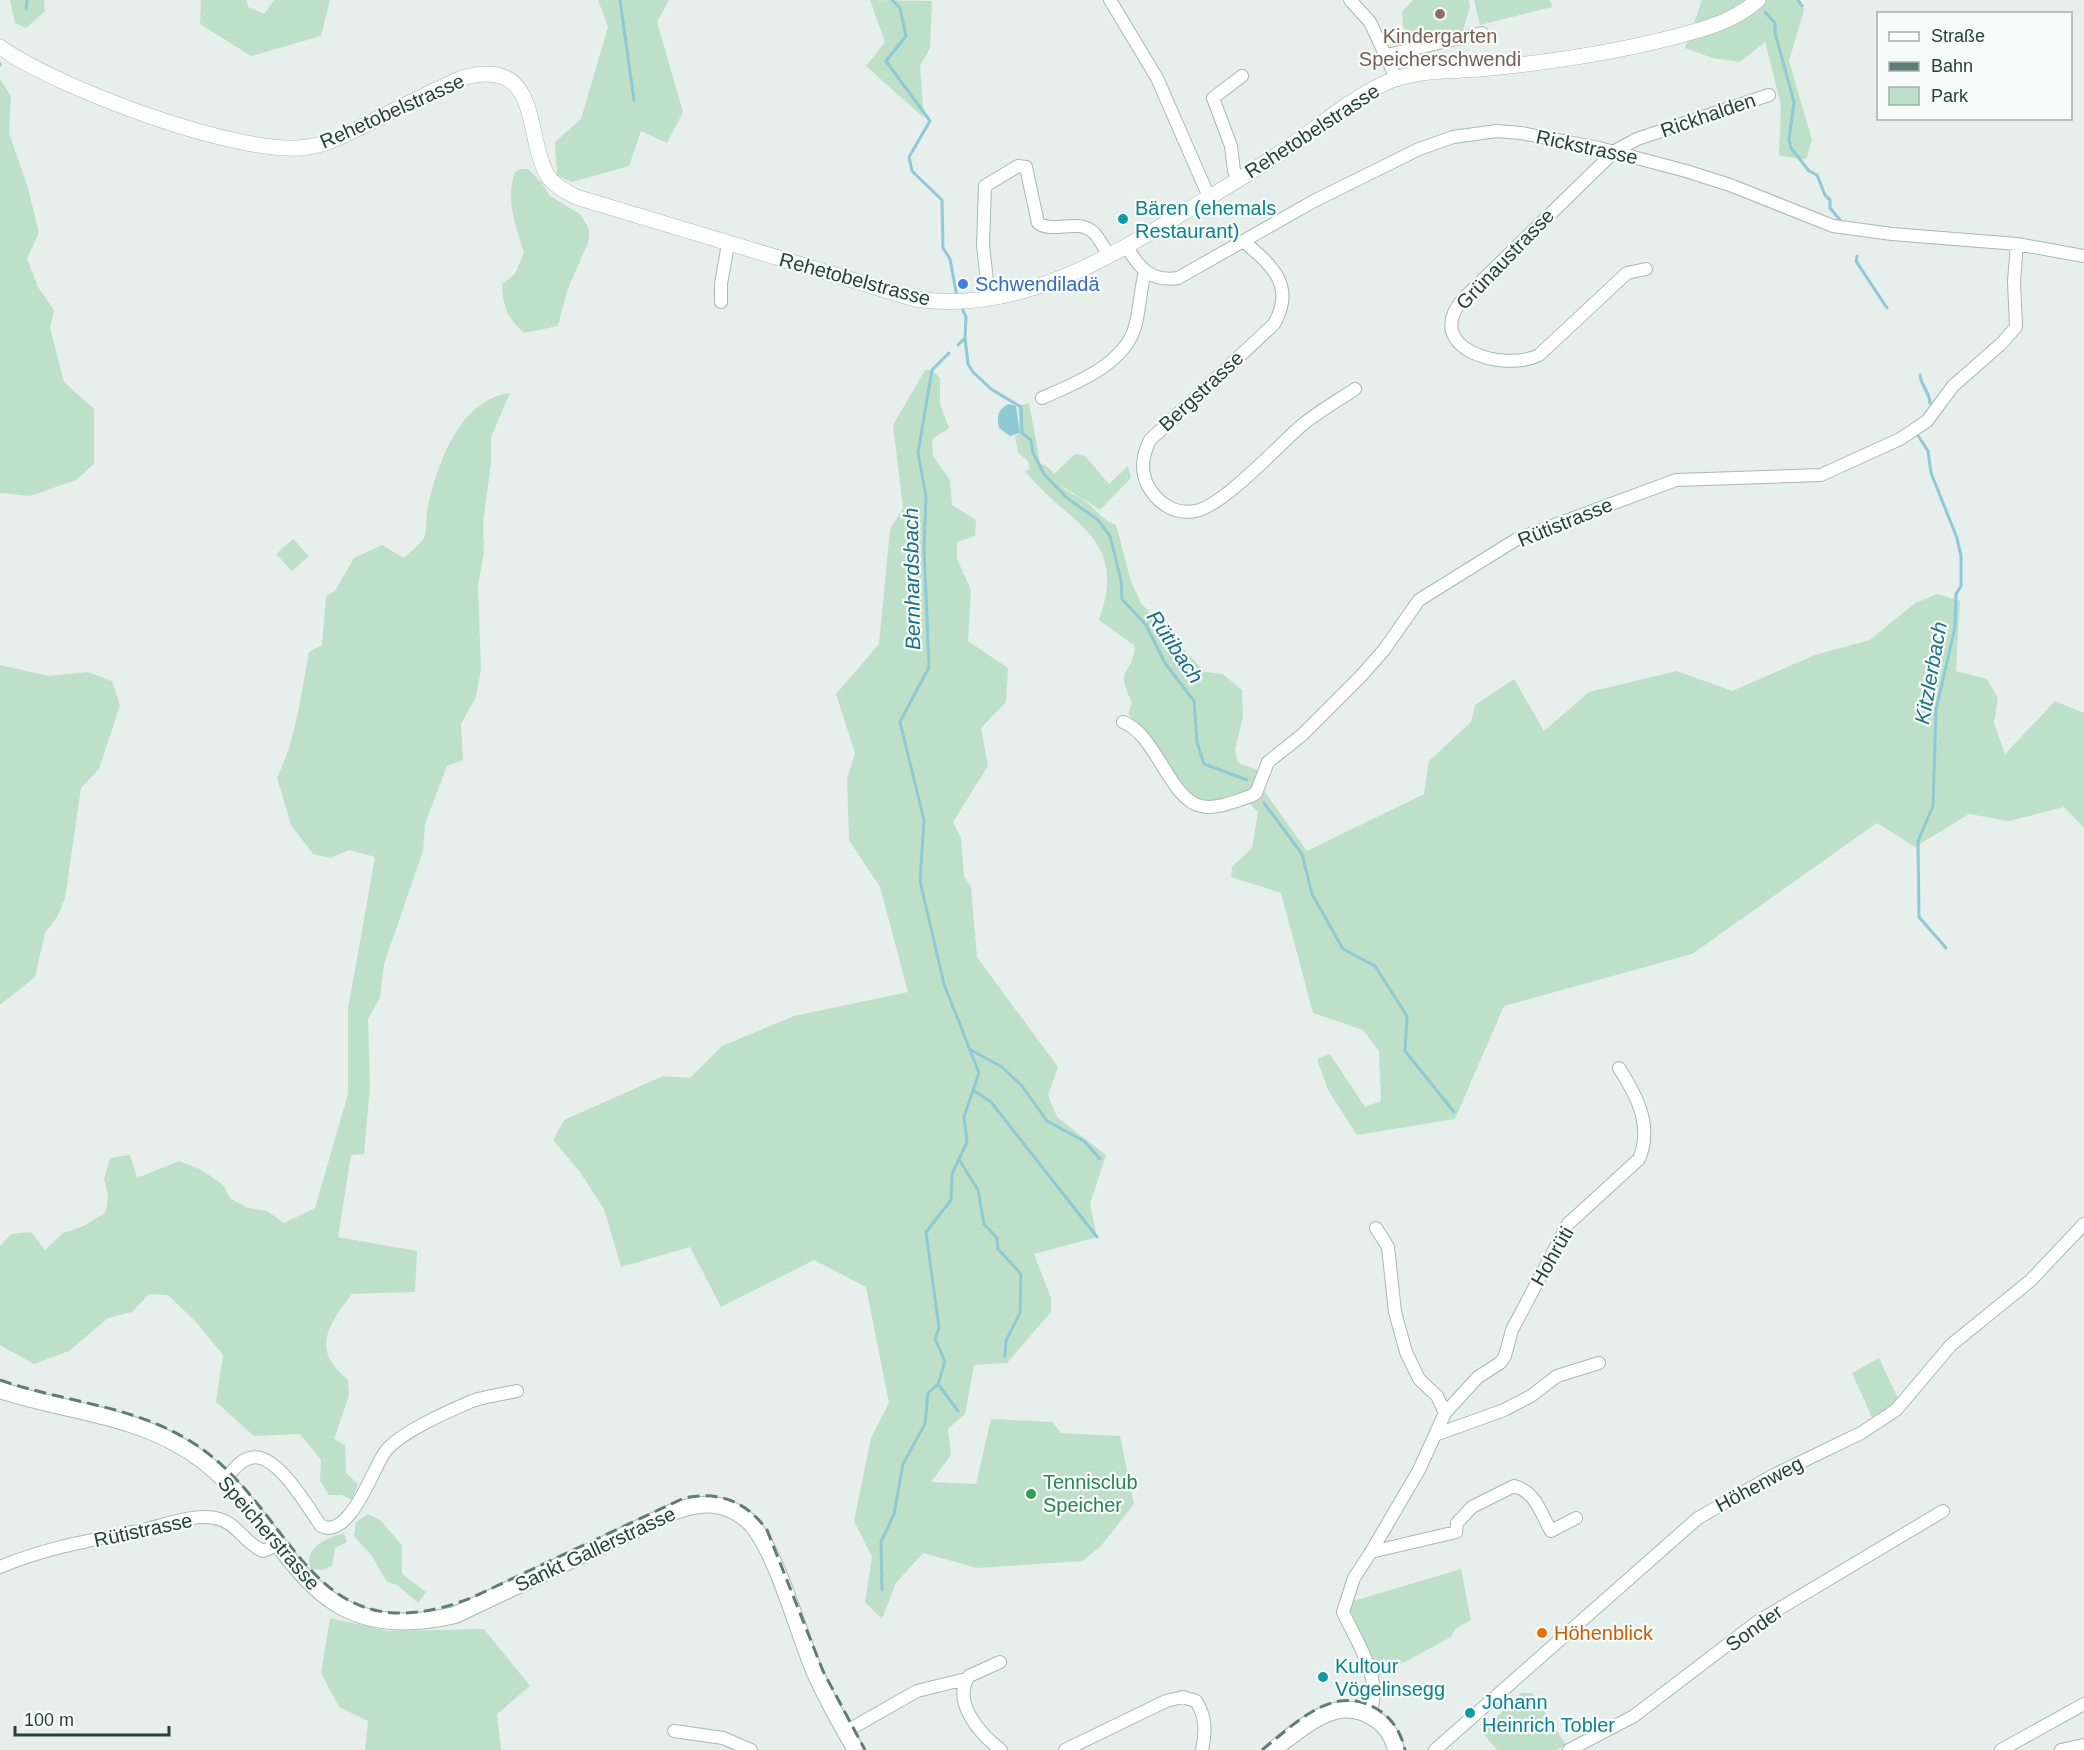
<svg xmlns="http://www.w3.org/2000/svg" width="2084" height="1750" font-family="Helvetica,sans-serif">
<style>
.green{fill:#bfe0c8}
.water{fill:#8ec9d4}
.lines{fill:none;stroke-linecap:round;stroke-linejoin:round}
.stream{stroke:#8ec9d4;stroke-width:3}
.minor-casing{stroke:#a8b8b2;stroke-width:14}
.tertiary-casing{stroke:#a8b8b2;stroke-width:16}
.secondary-casing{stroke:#a4bbb3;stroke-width:18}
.minor{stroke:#fff;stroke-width:12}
.tertiary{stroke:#fff;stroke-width:15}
.secondary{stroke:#fff;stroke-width:16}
.rail{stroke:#5f7d75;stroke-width:3;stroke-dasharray:12 6;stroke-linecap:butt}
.education-dot{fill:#8d6e63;stroke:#f7fbf9;stroke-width:2}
.culture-dot{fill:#0f9aa8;stroke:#f7fbf9;stroke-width:2}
.shop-dot{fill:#3f7fe0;stroke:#f7fbf9;stroke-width:2}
.leisure-dot{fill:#2e9e5b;stroke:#f7fbf9;stroke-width:2}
.food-dot{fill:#e8710a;stroke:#f7fbf9;stroke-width:2}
.labels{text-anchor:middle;stroke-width:4.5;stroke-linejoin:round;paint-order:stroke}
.education-label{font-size:20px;fill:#785e54;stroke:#f7fbf9}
.street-label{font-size:20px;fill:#24423a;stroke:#f7fbf9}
.culture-label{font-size:20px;fill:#0d838f;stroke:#f7fbf9;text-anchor:start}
.shop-label{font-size:20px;fill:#366cbe;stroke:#f7fbf9;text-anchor:start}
.leisure-label{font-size:20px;fill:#27864d;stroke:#f7fbf9;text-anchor:start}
.food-label{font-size:20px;fill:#c56008;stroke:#f7fbf9;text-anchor:start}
.water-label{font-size:21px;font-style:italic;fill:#1c6f80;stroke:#f7fbf9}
</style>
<rect width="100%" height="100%" fill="#e6efeb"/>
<!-- green -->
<path class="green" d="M 10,0 L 44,0 L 45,11 L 26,28 L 15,23 Z
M 201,0 L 247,0 L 248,7 L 264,14 L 274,0 L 330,0 L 321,36 L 251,56 L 200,24 Z
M 598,0 L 669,0 L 657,22 L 683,112 L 667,143 L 641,131 L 629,166 L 572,182 L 557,176 L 555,142 L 581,119 L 608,27 Z
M 870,0 L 932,1 L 930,48 L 920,66 L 924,118 L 866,66 L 885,42 Z
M 1413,0 L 1469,0 L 1470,7 L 1462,34 C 1440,39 1418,49 1403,27 L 1402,12 Z
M 1474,0 L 1550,0 L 1552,7 L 1480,25 Z
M 1702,0 L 1797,0 L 1804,10 L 1789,61 L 1812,140 L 1806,159 L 1779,156 L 1781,105 L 1765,42 L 1740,62 L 1712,58 L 1685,48 Z
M 0,79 L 11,96 L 9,133 L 28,188 L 39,233 L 27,259 L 38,287 L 54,310 L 50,328 L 64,382 L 94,409 L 94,464 L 76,480 L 30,496 L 0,493 Z
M 520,169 L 528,169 L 542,183 L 550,196 L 580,214 L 589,229 L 589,240 L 567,291 L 558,326 L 524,333 C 507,317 503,308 502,284 L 515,274 L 524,253 C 516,226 505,200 515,172 Z
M 925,370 L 932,370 L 940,378 L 940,405 L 949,428 L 932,439 L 933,456 L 950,480 L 952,505 L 976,520 L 975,536 L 957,542 L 957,559 L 971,590 L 968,641 L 1008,668 L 1006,702 L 981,728 L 988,766 L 953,822 L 961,838 L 964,876 L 971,887 L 977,957 L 1058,1067 L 1048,1095 L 1057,1117 L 1106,1155 L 1090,1204 L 1097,1237 L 1034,1254 L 1051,1298 L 1051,1312 L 1007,1363 L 974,1365 L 965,1414 L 948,1429 L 951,1455 L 931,1482 L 976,1484 L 991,1419 L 1052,1422 L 1061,1433 L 1120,1436 L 1134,1504 L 1101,1546 L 1082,1561 L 977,1568 L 923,1553 L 896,1583 L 882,1619 L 865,1602 L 872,1557 L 854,1521 L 871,1438 L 889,1403 L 866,1287 L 814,1260 L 721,1307 L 690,1247 L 621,1267 L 604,1209 L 580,1172 L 553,1140 L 564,1120 L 663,1076 L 690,1078 L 722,1046 L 794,1016 L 908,992 L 880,887 L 849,840 L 847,779 L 855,753 L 836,694 L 879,644 L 890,529 L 903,508 L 893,425 Z
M 510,393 L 491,437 L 491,463 L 483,523 L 484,552 L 478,585 L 481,670 L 476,697 L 461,724 L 463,760 L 447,766 L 425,824 L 423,851 L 384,964 L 380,998 L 368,1019 L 370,1087 L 364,1154 L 351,1155 L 338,1237 L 417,1251 L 415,1292 L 352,1294 C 327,1326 311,1350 348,1380 L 349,1396 L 334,1439 L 345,1445 L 346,1473 L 358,1484 L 352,1500 L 342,1495 L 329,1495 L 320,1481 L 321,1460 L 300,1434 L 254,1436 L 216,1402 L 223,1355 L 195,1321 L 168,1295 L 149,1294 L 132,1312 L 108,1318 L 69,1351 L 34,1364 L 0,1345 L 0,1246 L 11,1234 L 31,1232 L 45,1250 L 63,1233 L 84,1226 L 106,1212 L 108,1195 L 104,1179 L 110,1158 L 130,1155 L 137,1178 L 179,1161 L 200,1169 L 223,1185 L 231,1199 L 248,1208 L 267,1211 L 284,1223 L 315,1208 L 348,1094 L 348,1009 L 375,857 L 349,850 L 330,858 L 313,854 L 291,825 L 277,778 L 289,749 L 298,713 L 309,652 L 322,645 L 326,596 L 335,591 L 354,558 L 382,545 L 404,558 C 409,552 420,545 424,538 C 427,531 426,519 427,511 C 436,467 459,399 510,393 Z
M 1029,403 L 1040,463 L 1049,468 L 1054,474 L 1075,454 L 1085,456 L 1109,484 L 1128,466 L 1131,478 L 1100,510 C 1087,500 1072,494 1061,485 C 1069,495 1076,494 1085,501 C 1096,509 1102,520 1116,525 L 1131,581 L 1141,603 L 1205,672 L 1223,674 L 1242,690 L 1243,716 L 1235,750 L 1238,763 L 1260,771 L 1253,789 L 1215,803 L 1193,799 L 1133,722 L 1128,712 L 1132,703 C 1114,664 1132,678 1135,646 L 1099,620 C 1129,535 1069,526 1025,471 L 1030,469 L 1028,461 L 1018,453 L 1015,436 L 1020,434 L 1018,406 Z
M 293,539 L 309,556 L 292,571 L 276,554 Z
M 1937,594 L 1960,601 L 1956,671 L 1987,679 L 1998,698 L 1994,723 L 2005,754 L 2055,701 L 2084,713 L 2084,828 L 2064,807 L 2009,821 L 1969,814 L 1915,847 L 1877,823 L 1692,954 L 1504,1006 L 1455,1119 L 1357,1135 L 1328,1090 L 1317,1059 L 1330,1054 L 1365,1107 L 1381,1101 L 1379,1051 L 1363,1030 L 1313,1013 L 1281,893 L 1231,877 L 1232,867 L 1252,848 L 1258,812 L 1248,802 L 1262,788 L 1307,851 L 1424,794 L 1429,761 L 1471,722 L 1475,705 L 1514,679 L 1544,731 L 1589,692 L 1677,671 L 1732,691 L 1815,655 L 1870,640 L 1915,603 Z
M 0,665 L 49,676 L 88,672 L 112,681 L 120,705 L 99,769 L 81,788 L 65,899 L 57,917 L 45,933 L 35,977 L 0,1005 Z
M 1879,1358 L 1900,1403 L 1874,1422 L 1852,1373 Z
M 368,1514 L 380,1520 L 402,1545 L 402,1574 L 426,1592 L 418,1603 L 397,1585 L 387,1582 L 372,1556 L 354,1536 L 356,1522 Z
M 344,1533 L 347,1542 L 335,1548 L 332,1566 L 322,1570 L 311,1569 C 302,1548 327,1538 344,1533 Z
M 1461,1569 L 1471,1620 L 1455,1629 L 1451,1637 L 1379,1676 L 1352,1618 L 1350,1602 Z
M 330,1618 L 388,1631 L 484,1629 L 530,1686 L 497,1714 L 501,1750 L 365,1750 L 368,1721 L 339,1707 L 321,1673 Z
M 1521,1693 L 1532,1693 L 1566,1745 L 1556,1750 L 1497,1750 L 1482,1732 Z"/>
<!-- water -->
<path class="water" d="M 1009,404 L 1016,406 L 1020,433 L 1010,436 L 999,428 C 997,417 997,409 1009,404 Z"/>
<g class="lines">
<!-- stream -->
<path class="stream" d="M 620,0 L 634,100
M 892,0 L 900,8 L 906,36 L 886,61 L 930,121 L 909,157 L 912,171 L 942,200 L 943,248 L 950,259 L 957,297
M 1798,0 L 1802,6
M 26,9 L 27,0
M 1765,12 L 1775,23 L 1775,33 L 1794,102 L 1789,139 L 1791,148 L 1809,171 L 1817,175 L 1825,195 L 1830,200 L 1830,208 L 1840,220
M 0,65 L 0,64
M 1857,256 L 1856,261 L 1887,308
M 965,338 L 968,364 L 973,372 L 991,389 L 1021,407 L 1022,433 L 1031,440 L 1033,453 L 1044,474 L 1067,498 L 1098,520 L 1110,536 L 1121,580 L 1122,599 L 1146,625 L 1165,663 L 1194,701 L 1197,742 L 1204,764 L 1247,780
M 958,345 L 965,338 L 966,317 L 961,306
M 1920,375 C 1921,386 1930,393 1930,403
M 1917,434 L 1928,451 L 1931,473 L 1957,538 L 1961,556 L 1961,586 L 1956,594 L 1955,627 L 1936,710 L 1933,806 L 1918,841 L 1919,917 L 1946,948
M 1264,803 L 1302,854 L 1312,894 L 1343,949 L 1375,966 L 1407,1016 L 1405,1051 L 1454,1112
M 969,1049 L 1002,1067 L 1022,1086 L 1047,1121 L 1084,1141 L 1100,1159
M 973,1090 L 991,1102 L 1097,1237
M 960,1161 L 978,1190 L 984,1224 L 997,1238 L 998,1249 L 1021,1274 L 1020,1313 L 1006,1341 L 1005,1356
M 938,1384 L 958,1411
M 882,1590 L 881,1542 L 894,1514 L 903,1464 L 925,1424 L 928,1393 L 938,1384 L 945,1361 L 935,1339 L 939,1328 L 926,1232 L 951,1200 L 952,1174 L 967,1142 L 964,1117 L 979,1073 L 944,984 L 920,881 L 924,820 L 900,722 L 929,667 L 924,548 L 926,496 L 918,453 L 932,370 L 949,353"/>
<defs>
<path id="minor" d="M 1110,0 L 1157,78 L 1209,197
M 1350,0 L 1370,22 L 1397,80
M 1387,55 L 1482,33
M 1239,179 L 1234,171 L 1231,146 L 1213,98 L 1242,76
M 1243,241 C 1272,265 1296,286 1274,324 L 1150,440 C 1143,454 1140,469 1147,484 C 1156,502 1174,515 1195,511 C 1222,507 1279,445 1302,425 C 1318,412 1337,401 1355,389
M 1127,247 C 1139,268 1151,282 1178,278 L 1314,201 L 1419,149 L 1453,137 L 1497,131 L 1521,133 L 1599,148 L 1686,171 L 1730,185 L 1833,226 L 1892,234 L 2017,244 L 2084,256
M 1646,269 L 1627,273 L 1539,355 C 1503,373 1421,348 1463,299 L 1615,151 L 1637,139 L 1769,95
M 989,299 L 983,245 L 985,186 L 1018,166 L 1026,167 L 1038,223 C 1053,234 1078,218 1093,232 C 1100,238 1104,249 1109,256
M 721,302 L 721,284 L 728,244
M 1042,398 C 1074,384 1124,365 1135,327 C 1140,309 1140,290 1145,272
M 1123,722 C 1156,734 1170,800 1201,806 C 1216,810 1236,801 1251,796 L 1256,793 L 1268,762 L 1302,735 L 1361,676 L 1384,650 L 1419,600 L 1517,539 L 1676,480 L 1821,475 L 1900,439 L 1927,421 L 1953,386 L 2002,343 L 2016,327 L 2014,281 L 2017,244
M 1376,1228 L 1388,1247 L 1395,1312 L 1406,1352 L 1419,1379 L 1437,1396 L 1445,1413
M 1435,1435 L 1504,1410 L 1531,1396 L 1557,1376 L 1599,1363
M 225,1479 C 232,1472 240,1460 250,1458 C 276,1450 308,1508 321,1526 C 350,1540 373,1468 385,1452 C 400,1432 449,1411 472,1401 C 486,1396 503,1394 517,1391
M 1371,1552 L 1419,1470 L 1445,1413 L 1478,1377 L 1500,1363 L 1505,1356 L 1512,1330 L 1568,1224 L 1639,1159 C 1653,1126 1637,1096 1619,1068
M 0,1567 C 47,1547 97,1539 147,1529 C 168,1524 193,1514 215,1518 C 237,1522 244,1543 263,1551 L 277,1545
M 1000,1662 L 969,1676 C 951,1702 981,1735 1001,1750
M 1369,1714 C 1385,1682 1356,1641 1343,1612 L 1354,1578 L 1371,1552 L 1456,1532 L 1457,1523 L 1472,1507 L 1514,1486 C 1536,1492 1540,1512 1551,1531 L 1576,1518
M 674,1731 L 723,1738 L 751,1750
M 845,1732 L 917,1691 L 966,1679
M 1065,1750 L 1166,1701 L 1183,1697 L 1196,1701 C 1206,1717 1206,1731 1202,1750
M 1435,1750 L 1698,1518 L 1772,1476 L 1861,1433 L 1896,1410 L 1951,1345 L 2030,1281 L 2084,1224
M 1569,1750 L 1634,1716 L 1757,1622 L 1943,1511
M 2001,1750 L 2084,1704
M 2061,1750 L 2084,1745"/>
<path id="tertiary" d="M 0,47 C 55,87 242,158 308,147 C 329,144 348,133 367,124 C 399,108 430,92 462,78 C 545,54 523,142 550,179 C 556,187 567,192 576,197 L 915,299 C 1017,314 1105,260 1188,210 C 1221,190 1254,171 1286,149 C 1319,127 1349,100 1385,83 C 1414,70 1450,71 1480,69 C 1545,63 1607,54 1670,38 C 1703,29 1732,23 1758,0"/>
<path id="secondary" d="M 0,1390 C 63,1411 132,1414 189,1451 C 294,1519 294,1653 455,1615 L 673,1512 C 698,1502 723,1500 746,1519 C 774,1541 799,1636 815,1673 C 827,1699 841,1725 856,1750
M 1273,1750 C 1301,1729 1336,1694 1372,1717 C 1385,1724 1393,1736 1396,1750"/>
</defs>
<!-- minor casing -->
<use href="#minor" class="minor-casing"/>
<!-- tertiary casing -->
<use href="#tertiary" class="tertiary-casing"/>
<!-- secondary casing -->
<use href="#secondary" class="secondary-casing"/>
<!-- minor -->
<use href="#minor" class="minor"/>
<!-- tertiary -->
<use href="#tertiary" class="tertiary"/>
<!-- secondary -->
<use href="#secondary" class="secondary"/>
<!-- rail -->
<path class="rail" d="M 0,1380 C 63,1402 132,1405 190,1441 C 297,1506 306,1662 471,1598 L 684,1498 C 719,1491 746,1501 767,1530 L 823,1671 L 865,1750
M 1262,1750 C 1294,1725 1333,1682 1377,1709 C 1392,1718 1401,1732 1405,1750"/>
</g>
<!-- markers -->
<circle class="education-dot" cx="1440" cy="14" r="6"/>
<g class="culture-dot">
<circle cx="1123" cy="219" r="6"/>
<circle cx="1323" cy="1677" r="6"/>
<circle cx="1470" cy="1713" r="6"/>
</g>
<circle class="shop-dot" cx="963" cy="284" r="6"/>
<circle class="leisure-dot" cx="1031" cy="1494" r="6"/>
<circle class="food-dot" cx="1542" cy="1633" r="6"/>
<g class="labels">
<!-- education labels -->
<g class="education-label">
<text x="1440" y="43">Kindergarten<tspan x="1440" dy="23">Speicherschwendi</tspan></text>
</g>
<!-- street labels -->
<g class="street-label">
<text transform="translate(392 111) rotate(-24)" y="7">Rehetobelstrasse</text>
<text transform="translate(1708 115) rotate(-19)" y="7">Rickhalden</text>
<text transform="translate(1312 131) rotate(-33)" y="7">Rehetobelstrasse</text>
<text transform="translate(1587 147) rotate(12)" y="7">Rickstrasse</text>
<text transform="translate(1505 259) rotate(-46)" y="7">Grünaustrasse</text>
<text transform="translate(855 279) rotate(15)" y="7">Rehetobelstrasse</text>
<text transform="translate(1201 391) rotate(-43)" y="7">Bergstrasse</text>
<text transform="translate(1565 522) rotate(-22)" y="7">Rütistrasse</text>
<text transform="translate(1552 1256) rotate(-60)" y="7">Hohrüti</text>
<text transform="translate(1759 1484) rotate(-28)" y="7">Höhenweg</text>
<text transform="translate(143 1530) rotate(-12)" y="7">Rütistrasse</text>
<text transform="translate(269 1533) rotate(49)" y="7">Speicherstrasse</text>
<text transform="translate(595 1549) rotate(-25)" y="7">Sankt Gallerstrasse</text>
<text transform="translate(1754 1628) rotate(-36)" y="7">Sonder</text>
</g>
<!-- culture labels -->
<g class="culture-label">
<text x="1135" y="215">Bären (ehemals<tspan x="1135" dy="23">Restaurant)</tspan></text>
<text x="1335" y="1673">Kultour<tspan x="1335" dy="23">Vögelinsegg</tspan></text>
<text x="1482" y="1709">Johann<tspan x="1482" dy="23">Heinrich Tobler</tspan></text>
</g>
<!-- shop labels -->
<g class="shop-label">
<text x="975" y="291">Schwendiladä</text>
</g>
<!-- leisure labels -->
<g class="leisure-label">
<text x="1043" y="1489">Tennisclub<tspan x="1043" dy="23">Speicher</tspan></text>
</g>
<!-- food labels -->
<g class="food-label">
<text x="1554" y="1640">Höhenblick</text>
</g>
<!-- water labels -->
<g class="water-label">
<text transform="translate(912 579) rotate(-91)" y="7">Bernhardsbach</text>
<text transform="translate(1175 647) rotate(56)" y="7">Rütibach</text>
<text transform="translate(1931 673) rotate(-80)" y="7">Kitzlerbach</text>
</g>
</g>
<!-- legend -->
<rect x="1877" y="12" width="195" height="108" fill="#f7fbf9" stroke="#a3b1ad" stroke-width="1.5"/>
<rect x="1889" y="32" width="30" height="9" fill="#ffffff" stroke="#a3b1ad" stroke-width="1.5"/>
<text x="1931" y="42" font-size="18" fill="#24423a">Straße</text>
<rect x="1889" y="62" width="30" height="9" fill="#5f7d75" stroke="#a3b1ad" stroke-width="1.5"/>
<text x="1931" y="72" font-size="18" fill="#24423a">Bahn</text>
<rect x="1889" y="87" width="30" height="18" fill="#bfe0c8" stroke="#a3b1ad" stroke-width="1.5"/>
<text x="1931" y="102" font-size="18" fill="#24423a">Park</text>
<!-- scale -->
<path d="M15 1726v9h154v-9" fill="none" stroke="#24423a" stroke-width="3"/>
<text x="24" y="1726" font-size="18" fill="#24423a" stroke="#f7fbf9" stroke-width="4.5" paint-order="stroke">100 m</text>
</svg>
